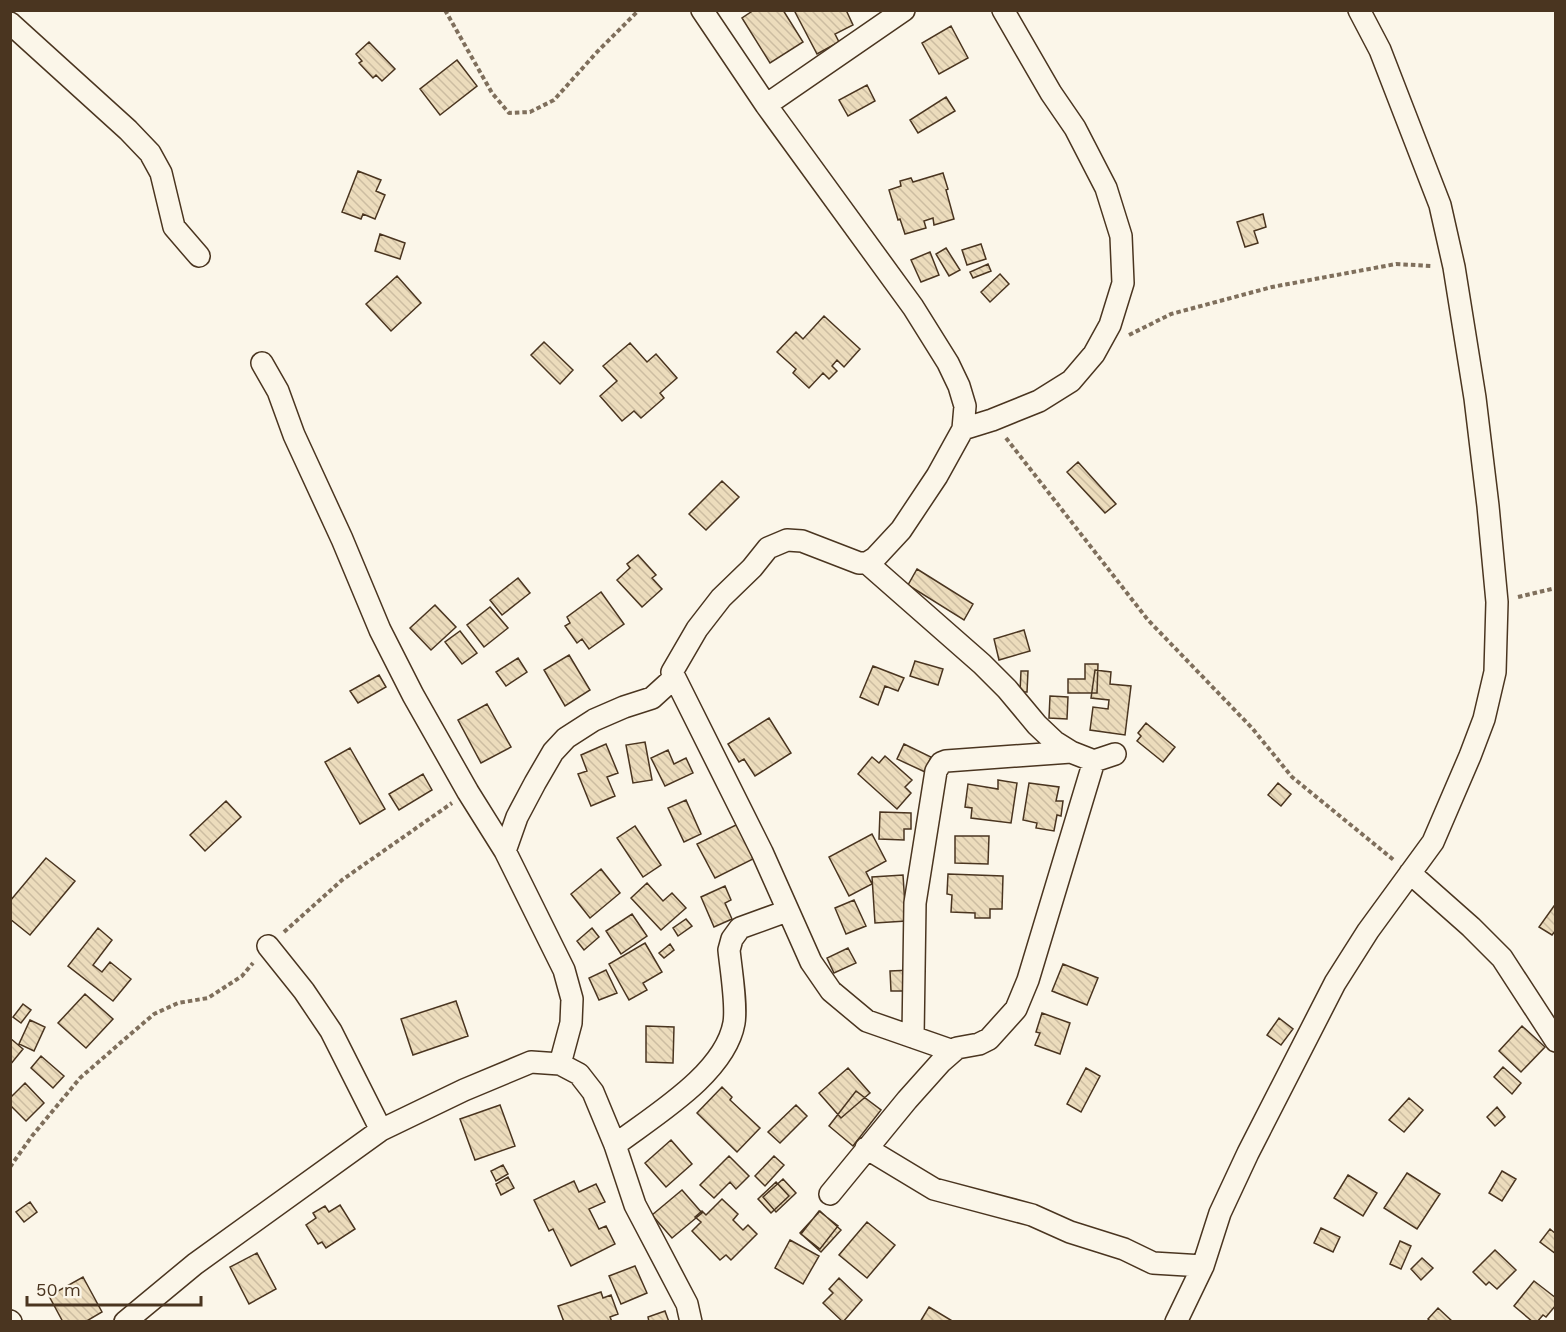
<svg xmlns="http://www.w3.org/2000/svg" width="1566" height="1332" font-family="'Work Sans',sans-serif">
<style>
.building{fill:url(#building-back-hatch);stroke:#4a3520;stroke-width:1.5}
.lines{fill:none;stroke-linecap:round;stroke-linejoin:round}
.minor-casing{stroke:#4a3520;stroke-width:24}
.path{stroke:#7f6f5c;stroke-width:4;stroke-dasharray:4.5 3;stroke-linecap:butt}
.minor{stroke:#fbf6e9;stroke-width:21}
</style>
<defs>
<pattern id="building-back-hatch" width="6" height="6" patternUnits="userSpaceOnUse" patternTransform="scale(1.5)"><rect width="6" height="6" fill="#ecdcbc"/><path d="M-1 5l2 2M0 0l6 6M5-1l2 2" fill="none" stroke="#ccbda1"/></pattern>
</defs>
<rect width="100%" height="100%" fill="#fbf6e9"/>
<!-- building -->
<path class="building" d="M 754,10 L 783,10 L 803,42 L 770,63 L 742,18 Z
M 794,10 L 846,10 L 853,25 L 835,34 L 839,42 L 817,54 Z
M 951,26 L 968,58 L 939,74 L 922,43 Z
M 369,42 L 395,69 L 382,81 L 376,75 L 373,78 L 359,63 L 362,61 L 356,54 Z
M 457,60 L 477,86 L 440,115 L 420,89 Z
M 867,85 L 875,101 L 848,116 L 839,100 Z
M 946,97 L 955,111 L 918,133 L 910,120 Z
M 358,171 L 381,180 L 376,191 L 385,195 L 375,219 L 363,214 L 361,219 L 342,212 Z
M 943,173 L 948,189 L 946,190 L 954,219 L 934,225 L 933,218 L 924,221 L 926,228 L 905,234 L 900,219 L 898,220 L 889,190 L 901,186 L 900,181 L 911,178 L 913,182 Z
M 1263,214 L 1266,227 L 1254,231 L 1258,243 L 1245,247 L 1237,222 Z
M 380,234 L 405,243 L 400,259 L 375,251 Z
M 981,244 L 986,259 L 967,265 L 962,250 Z
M 946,248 L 960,270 L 949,276 L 936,254 Z
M 930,252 L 939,275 L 921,282 L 911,260 Z
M 988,264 L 991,271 L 973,278 L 970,272 Z
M 1000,274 L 1009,284 L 990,302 L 981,292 Z
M 397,276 L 421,303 L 391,331 L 366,304 Z
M 824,316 L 860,349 L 844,367 L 837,360 L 832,366 L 837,371 L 829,379 L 823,373 L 809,388 L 793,373 L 796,369 L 777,352 L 796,332 L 803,339 Z
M 544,342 L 573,370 L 560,384 L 531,355 Z
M 630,343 L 647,362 L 656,354 L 677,378 L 660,393 L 664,398 L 641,418 L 634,411 L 622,421 L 600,396 L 617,381 L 603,366 Z
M 1078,462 L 1116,504 L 1105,513 L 1067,472 Z
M 722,481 L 739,497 L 706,530 L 689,514 Z
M 638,555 L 656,575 L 652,578 L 662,589 L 642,607 L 617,580 L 630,568 L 627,564 Z
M 917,569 L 973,604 L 964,620 L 908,585 Z
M 518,578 L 530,593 L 502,615 L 490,600 Z
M 601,592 L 624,624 L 589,649 L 582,639 L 577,643 L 565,626 L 570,623 L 567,617 Z
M 435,605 L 456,627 L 431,650 L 410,628 Z
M 490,607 L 508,628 L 484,647 L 467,625 Z
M 1024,630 L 1030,651 L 999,660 L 994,639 Z
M 460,631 L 477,653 L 462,664 L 445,642 Z
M 569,655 L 590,690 L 565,706 L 544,670 Z
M 518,658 L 527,672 L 506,686 L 496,672 Z
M 915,661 L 943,669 L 938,685 L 910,676 Z
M 1085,664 L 1098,664 L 1097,693 L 1068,693 L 1068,679 L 1085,679 Z
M 873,666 L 904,678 L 898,691 L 885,686 L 878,705 L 860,697 Z
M 1095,670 L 1111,672 L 1110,684 L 1131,686 L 1125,735 L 1090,730 L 1093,707 L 1108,709 L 1109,700 L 1091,698 Z
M 1021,671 L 1028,671 L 1027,692 L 1020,692 Z
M 379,675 L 386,687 L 358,703 L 350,691 Z
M 1050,696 L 1068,697 L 1067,719 L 1049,718 Z
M 487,704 L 511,747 L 481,763 L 458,720 Z
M 769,718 L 791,753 L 755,776 L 744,759 L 739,762 L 728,744 Z
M 1146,723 L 1175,747 L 1163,762 L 1137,741 L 1141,736 L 1138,733 Z
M 645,742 L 652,780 L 633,783 L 626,745 Z
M 606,744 L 618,773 L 607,777 L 615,796 L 591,806 L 578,774 L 587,771 L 581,755 Z
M 904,744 L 931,757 L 925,772 L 897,759 Z
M 350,748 L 385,809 L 360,824 L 325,762 Z
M 668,750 L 674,764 L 686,758 L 693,773 L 665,786 L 651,758 Z
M 885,756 L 912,780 L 905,787 L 911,793 L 897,809 L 858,774 L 872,757 L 879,763 Z
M 423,774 L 432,790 L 399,810 L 389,794 Z
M 998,780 L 1017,783 L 1011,823 L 971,818 L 972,808 L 965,807 L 968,784 L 998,789 Z
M 1029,783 L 1059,787 L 1056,801 L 1063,801 L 1061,816 L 1057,815 L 1054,831 L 1036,828 L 1037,823 L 1023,820 Z
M 1278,783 L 1291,794 L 1281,806 L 1268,795 Z
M 686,800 L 701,834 L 684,842 L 668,808 Z
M 226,801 L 241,817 L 205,851 L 190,835 Z
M 880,812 L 911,813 L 911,829 L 904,829 L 904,840 L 879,839 Z
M 738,824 L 755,858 L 715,878 L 697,844 Z
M 635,826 L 661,865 L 643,877 L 617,838 Z
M 872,834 L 886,861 L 866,872 L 872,884 L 849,896 L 829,857 Z
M 955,836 L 989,836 L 988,864 L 955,863 Z
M 46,858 L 75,881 L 30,935 L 10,919 L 10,901 Z
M 601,869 L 620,893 L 590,918 L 571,894 Z
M 948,874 L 1003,876 L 1002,909 L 990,909 L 990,918 L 975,918 L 975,913 L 951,912 L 952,895 L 947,894 Z
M 903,875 L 906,921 L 875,923 L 872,877 Z
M 647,883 L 663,901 L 672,893 L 686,908 L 661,930 L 631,898 Z
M 725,886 L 731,900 L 725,903 L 732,919 L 714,927 L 701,897 Z
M 854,900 L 866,926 L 846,934 L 835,908 Z
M 1554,906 L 1556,907 L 1556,930 L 1552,935 L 1539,927 Z
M 632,914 L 647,936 L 621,954 L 606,931 Z
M 686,919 L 692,926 L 678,936 L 673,928 Z
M 98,928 L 112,940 L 93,965 L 102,972 L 110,962 L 131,979 L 113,1001 L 68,966 Z
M 592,928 L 599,937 L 584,950 L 577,941 Z
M 645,943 L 662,972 L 643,983 L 647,990 L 629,1000 L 609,964 Z
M 670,944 L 674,950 L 664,958 L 659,953 Z
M 848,948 L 856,963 L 834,973 L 827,958 Z
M 1063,964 L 1098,978 L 1087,1005 L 1052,991 Z
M 606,970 L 617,993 L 599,1000 L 589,978 Z
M 912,970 L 913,991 L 891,991 L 890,971 Z
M 85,994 L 113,1019 L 86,1048 L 58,1023 Z
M 456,1001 L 468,1036 L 413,1055 L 401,1019 Z
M 23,1004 L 31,1010 L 21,1023 L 13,1017 Z
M 1042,1013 L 1070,1023 L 1060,1054 L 1035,1045 L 1040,1033 L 1036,1032 Z
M 1279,1018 L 1293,1029 L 1281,1045 L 1267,1035 Z
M 30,1020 L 45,1027 L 34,1051 L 19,1044 Z
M 646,1026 L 674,1027 L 673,1063 L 646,1062 Z
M 1522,1026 L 1545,1047 L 1521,1072 L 1499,1051 Z
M 10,1038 L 23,1049 L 10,1065 Z
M 41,1056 L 64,1076 L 53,1088 L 31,1068 Z
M 1503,1067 L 1521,1083 L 1512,1094 L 1494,1077 Z
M 848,1068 L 870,1093 L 841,1118 L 819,1093 Z
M 1086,1068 L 1100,1076 L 1081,1112 L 1067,1104 Z
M 25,1083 L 44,1103 L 26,1121 L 10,1105 L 10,1098 Z
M 722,1087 L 732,1097 L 730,1100 L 760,1128 L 737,1152 L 697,1113 Z
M 856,1091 L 881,1110 L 853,1146 L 829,1126 Z
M 1409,1098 L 1423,1110 L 1404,1132 L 1389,1120 Z
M 500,1105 L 515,1146 L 475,1160 L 460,1119 Z
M 796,1105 L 807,1116 L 780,1143 L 768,1132 Z
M 1497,1107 L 1505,1117 L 1495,1126 L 1487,1117 Z
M 671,1140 L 692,1164 L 666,1187 L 645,1163 Z
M 729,1156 L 749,1176 L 736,1189 L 730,1182 L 714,1198 L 700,1185 Z
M 774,1156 L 784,1165 L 765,1186 L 755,1176 Z
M 503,1165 L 508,1174 L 496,1181 L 491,1171 Z
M 1502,1171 L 1516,1179 L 1502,1201 L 1489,1193 Z
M 1407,1173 L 1440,1194 L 1417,1229 L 1384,1208 Z
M 1348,1175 L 1377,1193 L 1363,1216 L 1334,1198 Z
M 508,1177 L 514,1188 L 501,1195 L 496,1184 Z
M 783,1179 L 796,1193 L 776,1212 L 763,1197 Z
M 574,1181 L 579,1192 L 596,1184 L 605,1202 L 589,1209 L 599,1229 L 606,1226 L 615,1244 L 571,1266 L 553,1229 L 549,1231 L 534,1200 Z
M 776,1182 L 789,1196 L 771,1213 L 758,1199 Z
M 682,1190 L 702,1213 L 672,1238 L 652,1215 Z
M 722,1199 L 738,1214 L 733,1220 L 743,1230 L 748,1225 L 757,1234 L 731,1260 L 726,1255 L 720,1260 L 692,1231 L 701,1222 L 695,1217 L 702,1211 L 706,1215 Z
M 30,1202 L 37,1212 L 24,1222 L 16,1212 Z
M 340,1205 L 355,1229 L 326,1248 L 322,1242 L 318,1244 L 306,1225 L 316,1218 L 313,1213 L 325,1206 L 329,1212 Z
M 819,1211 L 838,1226 L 820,1249 L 801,1234 Z
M 820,1211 L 841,1230 L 821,1252 L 800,1233 Z
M 867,1222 L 895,1245 L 867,1278 L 839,1255 Z
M 1321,1228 L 1340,1237 L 1333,1252 L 1314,1243 Z
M 1550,1229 L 1556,1234 L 1556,1254 L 1540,1242 Z
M 790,1240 L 819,1256 L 803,1284 L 775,1268 Z
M 1400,1241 L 1411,1246 L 1401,1269 L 1390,1264 Z
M 1495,1250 L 1516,1270 L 1497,1289 L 1489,1282 L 1486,1285 L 1473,1272 Z
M 257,1253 L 276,1289 L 249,1304 L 230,1267 Z
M 1422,1258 L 1433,1268 L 1421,1280 L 1411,1269 Z
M 635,1266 L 647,1293 L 621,1304 L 609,1276 Z
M 83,1277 L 102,1312 L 85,1322 L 63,1322 L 49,1296 Z
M 839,1278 L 862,1300 L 843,1322 L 823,1303 L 833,1293 L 829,1289 Z
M 1534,1281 L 1556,1298 L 1556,1305 L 1546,1317 L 1543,1315 L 1537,1322 L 1533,1322 L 1514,1306 Z
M 601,1292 L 603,1298 L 611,1295 L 618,1314 L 610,1317 L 612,1322 L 564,1322 L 558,1306 Z
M 929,1307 L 954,1322 L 920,1322 Z
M 1438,1308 L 1453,1322 L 1431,1322 L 1428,1319 Z
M 665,1311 L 669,1322 L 649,1322 L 648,1317 Z"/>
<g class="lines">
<defs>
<path id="minor" d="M 702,10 L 766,105 L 913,307 L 948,363 L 959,386 L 965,406 L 963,429 L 937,476 L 901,530 L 875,558 L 867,563 L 859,563 L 802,541 L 787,540 L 768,548 L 752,568 L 721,598 L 697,629 L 672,672 L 762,852 L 811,962 L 831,991 L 867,1021 L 953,1051
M 10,23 L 128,130 L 150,153 L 161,173 L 174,227 L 199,256
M 766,105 L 904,10
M 262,363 L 278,391 L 294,435 L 342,539 L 380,630 L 413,695 L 468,792 L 505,851 L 564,970 L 572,999 L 571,1023 L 560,1064
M 963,429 L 992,420 L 1039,401 L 1071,381 L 1094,354 L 1110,325 L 1123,283 L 1121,236 L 1106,188 L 1075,128 L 1051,93 L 1003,10
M 867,563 L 982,664 L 1007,689 L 1037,725 L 1055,742 L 1071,752 L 1094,761 L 1115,754
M 505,851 L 517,817 L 535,783 L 553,752 L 566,738 L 594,720 L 624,707 L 652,698 L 674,678
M 1410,873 L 1471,927 L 1502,958 L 1556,1041
M 268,946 L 304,991 L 331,1031 L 381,1130
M 913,1037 L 915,903 L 936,771 L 941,763 L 946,761 L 1071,752
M 615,1145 C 653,1116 725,1074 734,1023 C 737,1005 731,970 729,950 L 732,939 L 740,928 L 787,911
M 866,1148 L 934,1189 L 1032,1215 L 1070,1232 L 1124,1249 L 1153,1263 L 1203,1266
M 830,1194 L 907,1100 L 941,1062 L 957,1048 L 979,1044 L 989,1039 L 1016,1009 L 1028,980 L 1094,761
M 10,1321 L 11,1322
M 125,1322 L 195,1264 L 381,1130 L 464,1090 L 531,1062 L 560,1064 L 579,1074 L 593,1092 L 615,1145 L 635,1205 L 687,1304 L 691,1322
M 1176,1322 L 1203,1266 L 1220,1213 L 1248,1153 L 1335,983 L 1368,931 L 1433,842 L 1470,756 L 1484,719 L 1495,672 L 1497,602 L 1488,506 L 1475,398 L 1454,267 L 1440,205 L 1380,50 L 1359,10"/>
</defs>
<!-- minor casing -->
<use href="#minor" class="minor-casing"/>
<!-- path -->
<path class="path" d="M 445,10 L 492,93 L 509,113 L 530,112 L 554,100 L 597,52 L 639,10
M 1129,335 L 1171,314 L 1272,287 L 1396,264 L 1432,266
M 1006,438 L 1148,620 L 1252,728 L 1292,777 L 1395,861
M 1518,597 L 1556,588
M 284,932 L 342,880 L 452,803
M 10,1167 L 32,1136 L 80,1078 L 126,1038 L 154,1014 L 178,1003 L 208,998 L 242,976 L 253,963"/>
<!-- minor -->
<use href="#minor" class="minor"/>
</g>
<!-- border -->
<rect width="1566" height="1332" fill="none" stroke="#4a3520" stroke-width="24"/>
<!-- scale -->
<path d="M27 1296v9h174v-9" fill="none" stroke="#4a3520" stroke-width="3"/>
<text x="36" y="1296" font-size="18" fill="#4a3520" stroke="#fbf6e9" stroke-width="4.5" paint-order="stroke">50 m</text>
</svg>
